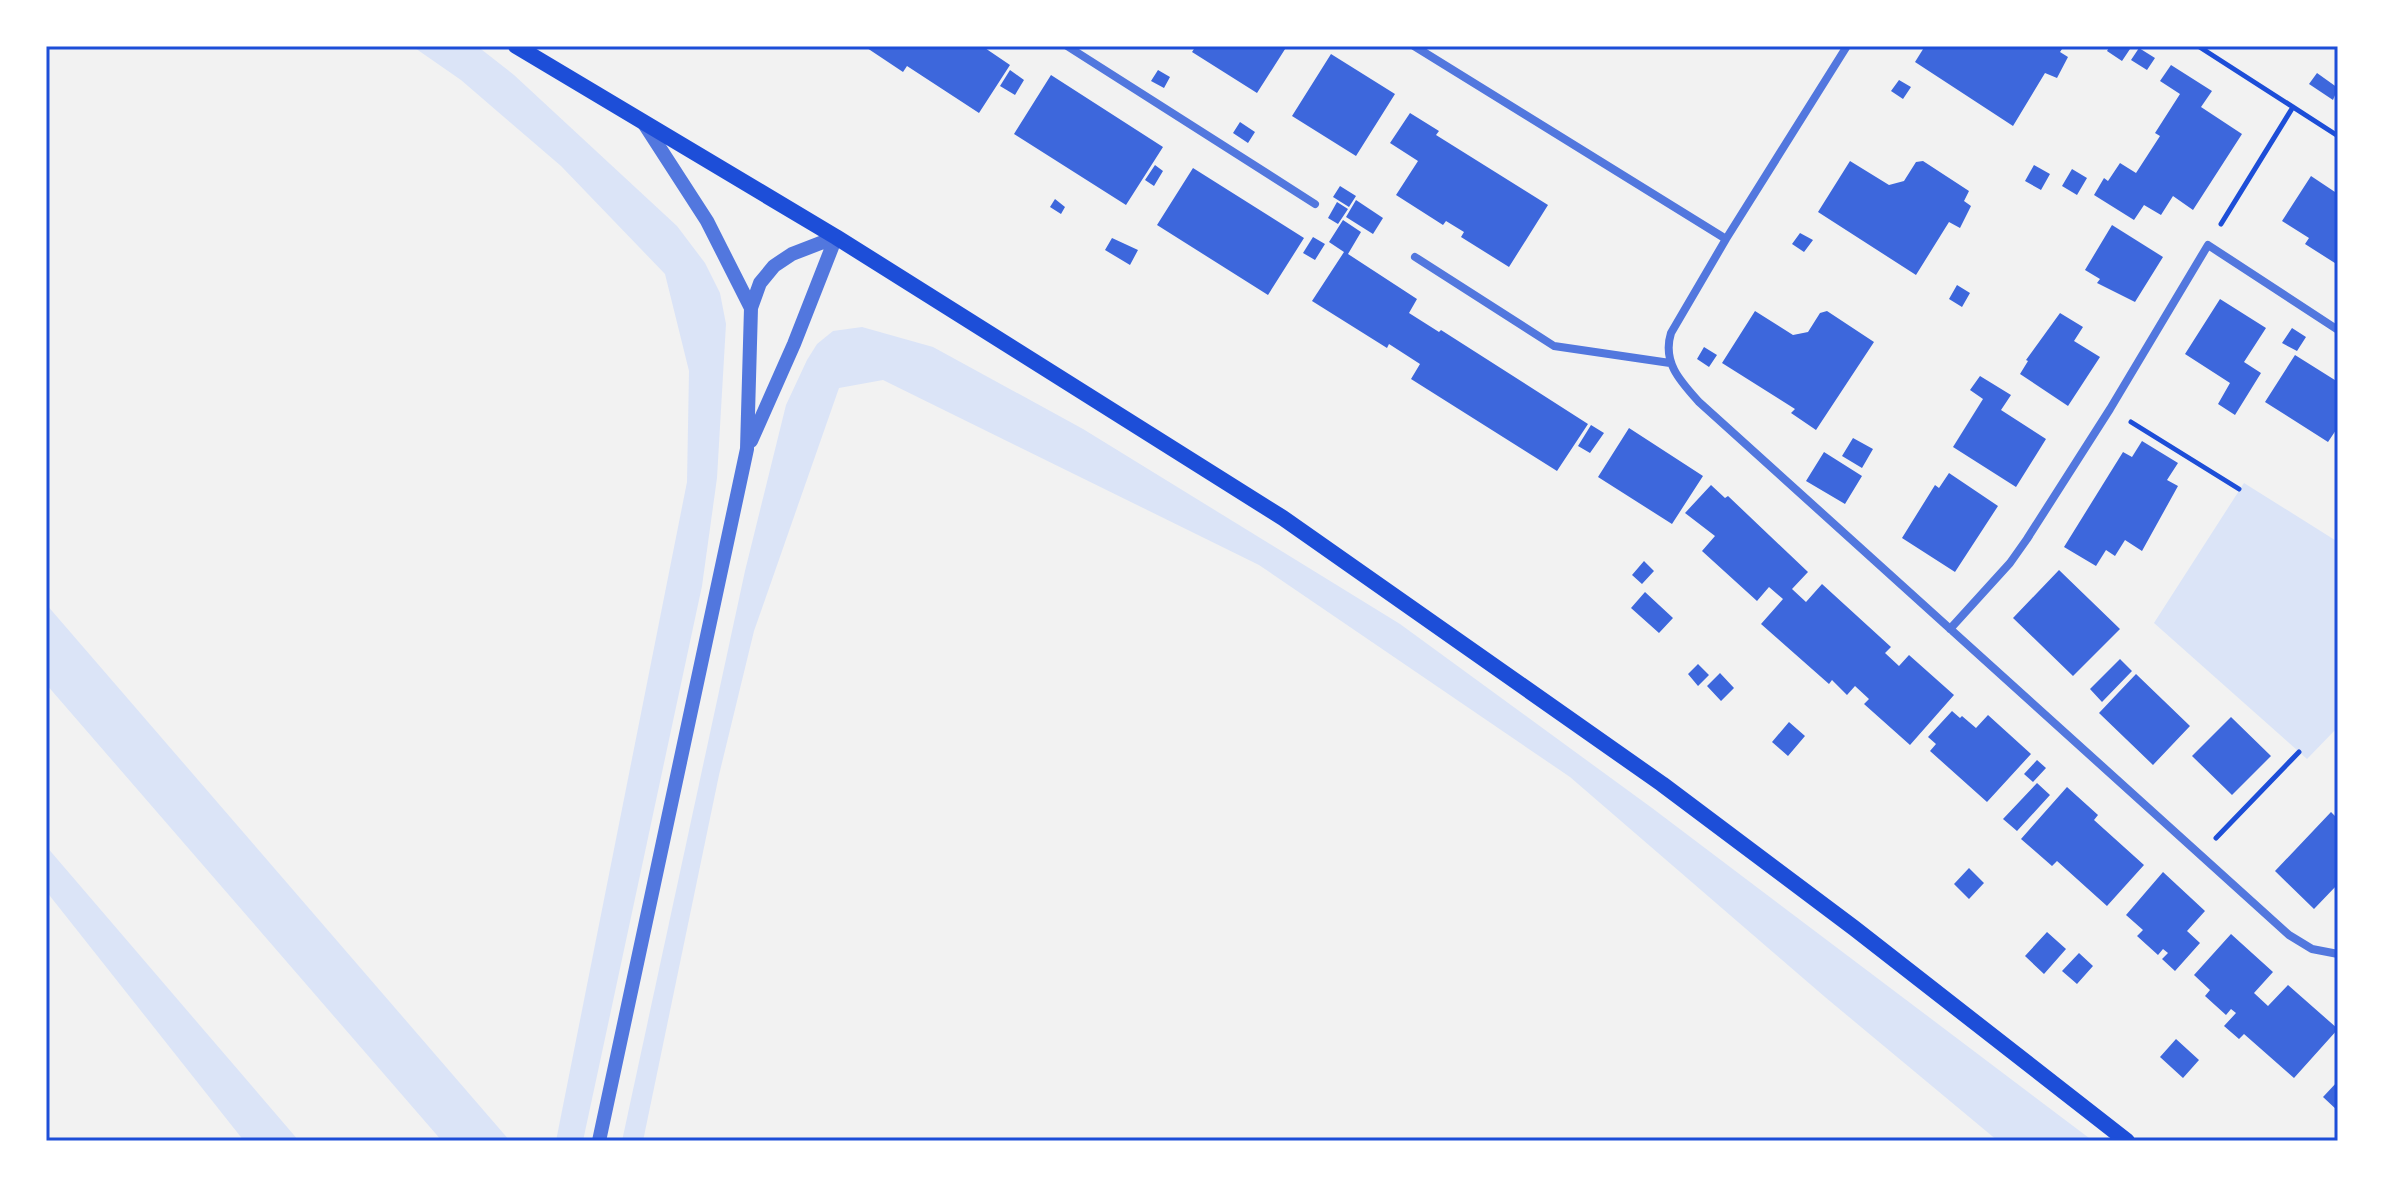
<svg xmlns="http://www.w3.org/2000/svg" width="2384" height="1187" font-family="Inter,sans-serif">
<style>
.green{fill:#dbe4f7}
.building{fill:#3d67dc}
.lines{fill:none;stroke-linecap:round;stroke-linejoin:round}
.path{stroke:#1d4ed8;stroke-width:5}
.minor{stroke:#5277de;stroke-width:8}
.tertiary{stroke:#5277de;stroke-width:14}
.secondary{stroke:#1d4ed8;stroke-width:16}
.neatline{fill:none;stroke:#1d4ed8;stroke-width:3}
</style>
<rect width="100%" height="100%" fill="#f2f2f2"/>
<!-- green -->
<path class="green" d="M 412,46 L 477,46 L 514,75 L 677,226 L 705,263 L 720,293 L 726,324 L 717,478 L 702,586 L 583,1141 L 556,1141 L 687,482 L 689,371 L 665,274 L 561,166 L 461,80 Z
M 862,327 L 933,347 L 1083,429 L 1400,624 L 1652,808 L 2093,1141 L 1998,1141 L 1825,997 L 1570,777 L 1259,565 L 883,380 L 839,388 L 754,631 L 719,775 L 643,1141 L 622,1141 L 745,571 L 786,405 L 807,360 L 817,344 L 833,331 Z
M 2244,483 L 2338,542 L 2338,727 L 2307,759 L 2154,623 Z
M 46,604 L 510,1141 L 442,1141 L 46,684 Z
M 46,846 L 299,1141 L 244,1141 L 46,891 Z"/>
<!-- building -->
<path class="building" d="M 864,46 L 982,46 L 1010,65 L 979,113 L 907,66 L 903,72 Z
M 1196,46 L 1287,46 L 1257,93 L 1192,52 Z
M 1925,46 L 2064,46 L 2060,52 L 2068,57 L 2057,78 L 2045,73 L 2013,126 L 1915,62 Z
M 2110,46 L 2132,46 L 2122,61 L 2107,51 Z
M 2139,48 L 2155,58 L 2147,70 L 2131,60 Z
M 1331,54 L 1395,94 L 1356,156 L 1292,116 Z
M 2171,65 L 2212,91 L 2201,107 L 2242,134 L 2193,210 L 2173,196 L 2161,215 L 2144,205 L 2134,220 L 2094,195 L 2104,178 L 2108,181 L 2120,163 L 2136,173 L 2160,136 L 2155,133 L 2180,94 L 2160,81 Z
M 1010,70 L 1024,80 L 1015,95 L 1000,86 Z
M 1158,70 L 1170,77 L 1164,88 L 1151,81 Z
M 2317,73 L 2338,88 L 2333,100 L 2309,84 Z
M 1051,75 L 1163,147 L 1126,205 L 1014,134 Z
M 1899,80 L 1911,87 L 1903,99 L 1891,91 Z
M 1410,113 L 1439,131 L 1436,135 L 1548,205 L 1509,267 L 1461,237 L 1464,232 L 1446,221 L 1443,225 L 1396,195 L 1418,161 L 1390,143 Z
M 1240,122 L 1255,132 L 1248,143 L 1233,133 Z
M 1850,161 L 1889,185 L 1904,181 L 1916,162 L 1923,161 L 1969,191 L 1964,201 L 1971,206 L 1960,228 L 1949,222 L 1916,275 L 1818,212 Z
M 1155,165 L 1163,171 L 1154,186 L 1145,180 Z
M 2034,165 L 2050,174 L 2041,190 L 2025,181 Z
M 1193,168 L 1304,238 L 1268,295 L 1157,225 Z
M 2072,169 L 2087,178 L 2077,195 L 2062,186 Z
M 2311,176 L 2338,194 L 2338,265 L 2305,244 L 2309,238 L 2282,221 Z
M 1340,186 L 1356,196 L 1349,207 L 1333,197 Z
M 1055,199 L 1065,207 L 1061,214 L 1050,207 Z
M 1356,200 L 1383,218 L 1373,234 L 1346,217 Z
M 1337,202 L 1348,209 L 1338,224 L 1328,218 Z
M 1343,220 L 1361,232 L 1348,254 L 1417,299 L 1409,313 L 1439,332 L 1441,330 L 1588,424 L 1557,471 L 1411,379 L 1420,364 L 1389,344 L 1387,348 L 1312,301 L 1344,252 L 1329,242 Z
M 2112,225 L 2163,257 L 2135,302 L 2097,283 L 2100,279 L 2085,270 Z
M 1800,233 L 1813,240 L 1804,252 L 1792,244 Z
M 1313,237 L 1325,244 L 1315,260 L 1303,253 Z
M 1112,238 L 1138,250 L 1130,265 L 1105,250 Z
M 1957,285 L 1970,293 L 1962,307 L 1949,299 Z
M 2220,299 L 2266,328 L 2244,362 L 2261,373 L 2235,415 L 2218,404 L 2230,383 L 2185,354 Z
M 1755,311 L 1793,335 L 1808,332 L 1820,313 L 1827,311 L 1874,342 L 1816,430 L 1791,413 L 1795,409 L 1722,363 Z
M 2060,313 L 2083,327 L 2074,341 L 2100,357 L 2068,406 L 2020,374 L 2028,361 L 2026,360 Z
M 2292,328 L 2306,337 L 2297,351 L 2282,343 Z
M 1704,347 L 1717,355 L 1709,367 L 1697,359 Z
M 2295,355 L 2338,382 L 2338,427 L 2328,442 L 2265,402 Z
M 1980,376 L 2011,395 L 2001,410 L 2046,439 L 2016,487 L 1953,447 L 1983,399 L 1970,390 Z
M 1591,425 L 1604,433 L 1590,453 L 1578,446 Z
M 1629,428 L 1703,476 L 1672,524 L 1598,477 Z
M 1853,438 L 1873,449 L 1862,468 L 1842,456 Z
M 2142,441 L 2178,463 L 2167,480 L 2178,486 L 2142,551 L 2125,540 L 2115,556 L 2106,550 L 2096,566 L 2064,547 L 2123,452 L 2132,457 Z
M 1824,452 L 1862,476 L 1845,504 L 1806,481 Z
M 1949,473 L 1998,506 L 1955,572 L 1902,538 L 1935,485 L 1939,488 Z
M 1711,485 L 1725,498 L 1728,496 L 1808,572 L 1792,589 L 1806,602 L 1822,584 L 1891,647 L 1885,653 L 1899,666 L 1909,655 L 1954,695 L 1910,745 L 1864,704 L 1869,699 L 1855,686 L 1847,695 L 1832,680 L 1829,684 L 1761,624 L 1783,599 L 1769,587 L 1757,601 L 1702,551 L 1715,536 L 1685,513 Z
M 1644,561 L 1654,571 L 1642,584 L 1632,575 Z
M 2059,570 L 2120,629 L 2073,676 L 2013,618 Z
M 1645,592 L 1673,618 L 1659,633 L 1631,608 Z
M 2120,659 L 2132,671 L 2102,702 L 2090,689 Z
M 1698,664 L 1709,675 L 1698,686 L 1688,674 Z
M 1720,673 L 1734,688 L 1721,701 L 1707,686 Z
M 2136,674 L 2190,726 L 2153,765 L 2099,713 Z
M 1952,711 L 1960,718 L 1962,716 L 1976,728 L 1988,715 L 2031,754 L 1987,802 L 1930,751 L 1936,744 L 1928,737 Z
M 2231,717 L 2271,756 L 2232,795 L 2192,756 Z
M 1789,722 L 1805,736 L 1788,756 L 1772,742 Z
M 2037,760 L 2046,768 L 2033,782 L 2024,774 Z
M 2037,783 L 2050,795 L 2017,831 L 2003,819 Z
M 2067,787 L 2098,815 L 2094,820 L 2144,865 L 2107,906 L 2057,861 L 2052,866 L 2021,839 Z
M 2331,812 L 2338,819 L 2338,884 L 2314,909 L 2275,871 Z
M 1969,868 L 1984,883 L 1969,899 L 1954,884 Z
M 2163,872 L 2205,911 L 2187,931 L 2200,943 L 2175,971 L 2162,959 L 2168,953 L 2163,949 L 2158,955 L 2137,936 L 2143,930 L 2126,915 Z
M 2047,932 L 2066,949 L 2044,974 L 2025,956 Z
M 2231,934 L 2273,972 L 2254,993 L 2268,1006 L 2288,985 L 2338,1029 L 2294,1078 L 2244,1034 L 2239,1039 L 2224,1026 L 2236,1013 L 2231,1009 L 2226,1015 L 2205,996 L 2210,990 L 2194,975 Z
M 2079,953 L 2093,966 L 2077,984 L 2062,971 Z
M 2176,1039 L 2199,1060 L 2183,1078 L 2160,1057 Z
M 2338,1081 L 2338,1111 L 2323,1097 Z"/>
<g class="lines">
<!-- path -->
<path class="path" d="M 2198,46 L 2338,136
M 2221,224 L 2293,107
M 2131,422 L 2239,489
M 2216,838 L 2299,752"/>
<!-- minor -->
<path class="minor" d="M 1067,46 L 1315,204
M 1414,46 L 1726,239
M 1847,46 L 1726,239 L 1671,333 C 1662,362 1680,381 1699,402 L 2289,935 L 2312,949 L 2338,954
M 1415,257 L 1554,346 L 1670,363
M 1950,629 L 2010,563 L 2027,539 L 2110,409 L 2208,245 L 2338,330"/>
<!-- tertiary -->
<path class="tertiary" d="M 643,122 L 707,221 L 751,308
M 751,441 L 794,344 L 836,237
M 599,1141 L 747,449 L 751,308 L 760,283 L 774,266 L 792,254 L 836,237"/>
<!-- secondary -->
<path class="secondary" d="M 516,46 L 836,237 L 1283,518 L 1662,784 L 1854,928 L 2127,1141"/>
</g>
<!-- border -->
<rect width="2384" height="1187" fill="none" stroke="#ffffff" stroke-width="96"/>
<rect x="48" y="48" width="2288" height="1091" class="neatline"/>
</svg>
